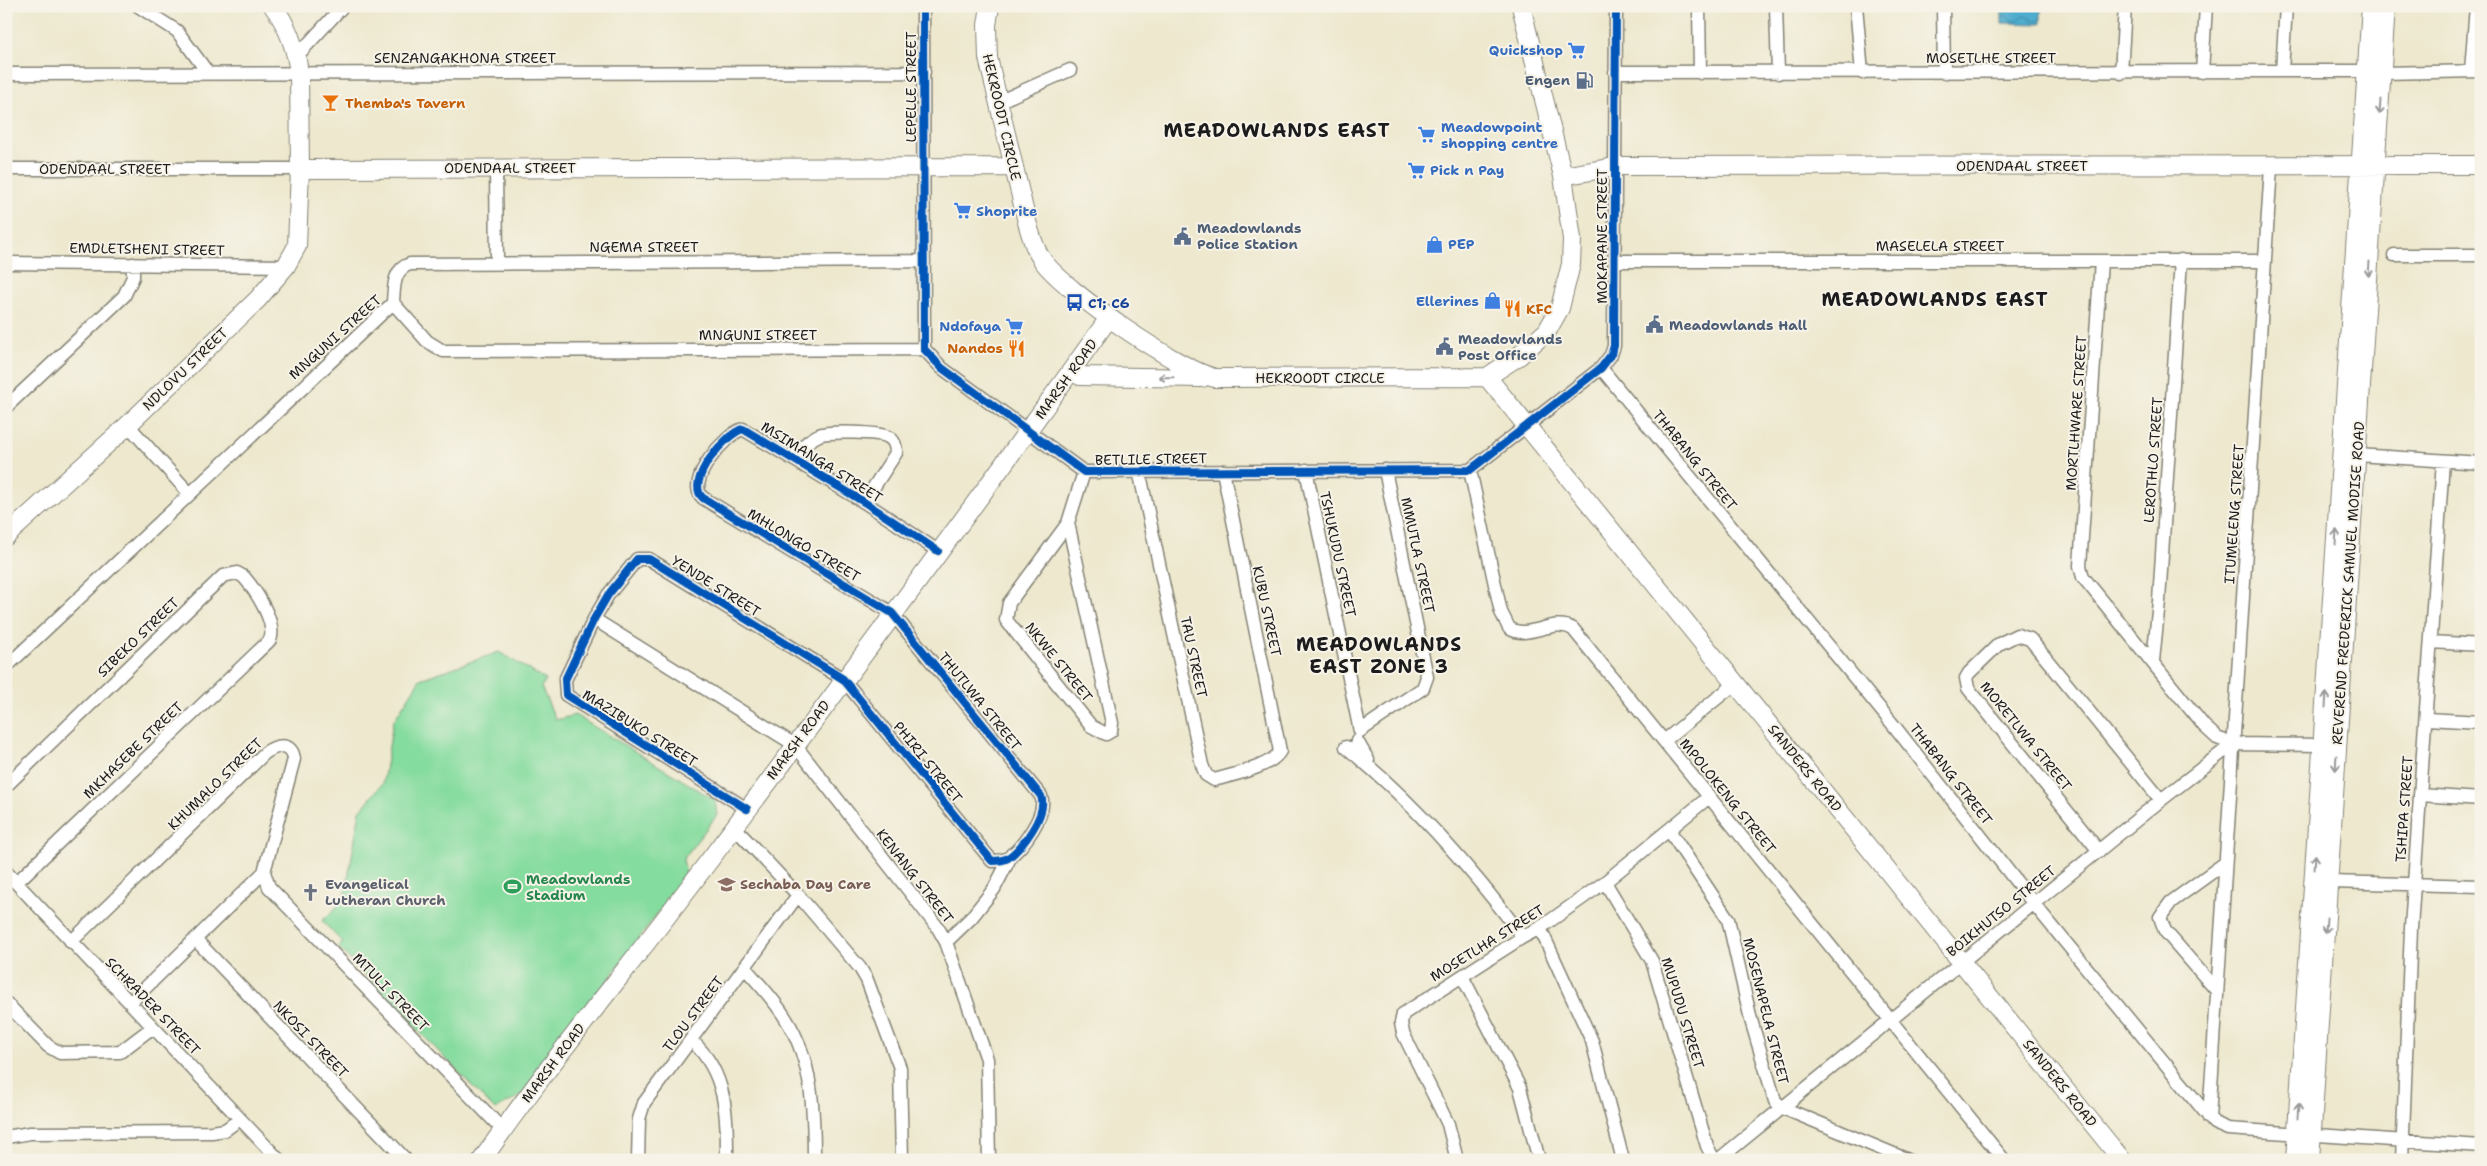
<svg xmlns="http://www.w3.org/2000/svg" width="2487" height="1166" font-family="'Shantell Sans',sans-serif">
<style>
.park{fill:#85dc9f;stroke:#507c5e}
.water{fill:url(#water-waves);stroke:#366475}
.lines{fill:none;stroke-linecap:round;stroke-linejoin:round}
.street-casing{stroke:#848275;stroke-width:15}
.secondary-casing{stroke:#848275;stroke-width:20}
.street{stroke:#fff;stroke-width:12}
.secondary{stroke:#fff;stroke-width:18}
.cycleway-casing{stroke:#f7f3e8;stroke-width:11}
.cycleway{stroke:#0057b8;stroke-width:8}
.oneway{stroke:#999}
.labels{text-anchor:middle;stroke-width:4;stroke-linejoin:round;paint-order:stroke}
.shop-label{font-size:14px;font-weight:bold;fill:#366cbe;stroke:#f7f3e8;text-anchor:start}
.street-label{font-size:14px;fill:#1c1c1c;stroke:#f7f3e8}
.service-label{font-size:14px;font-weight:bold;fill:#4e5e75;stroke:#f7f3e8;text-anchor:start}
.food-label{font-size:14px;font-weight:bold;fill:#c56008;stroke:#f7f3e8;text-anchor:start}
.transit-label{font-size:14px;font-weight:bold;fill:#164399;stroke:#f7f3e8;text-anchor:start}
.leisure-label{font-size:14px;font-weight:bold;fill:#27864d;stroke:#f7f3e8;text-anchor:start}
.worship-label{font-size:14px;font-weight:bold;fill:#5b616d;stroke:#f7f3e8;text-anchor:start}
.education-label{font-size:14px;font-weight:bold;fill:#785e54;stroke:#f7f3e8;text-anchor:start}
.district-label{font-size:19px;font-weight:bold;letter-spacing:1px;fill:#1c1c1c;stroke:#f7f3e8}
</style>
<defs>
<pattern id="water-waves" width="16" height="10" patternUnits="userSpaceOnUse" patternTransform="scale(1.25)"><rect width="16" height="10" fill="#4fadce"/><path d="M0 5q4-4 8 0t8 0" fill="none" stroke="#418ca6"/></pattern>
</defs>
<rect width="100%" height="100%" fill="#f7f3e8"/>
<filter id="ink" filterUnits="userSpaceOnUse"><feTurbulence type="fractalNoise" baseFrequency=".02" numOctaves="2"/><feDisplacementMap in="SourceGraphic" scale="10" xChannelSelector="R" yChannelSelector="G"/><feConvolveMatrix kernelMatrix="1 2 1 2 8 2 1 2 1" color-interpolation-filters="sRGB"/></filter>
<filter id="wash" filterUnits="userSpaceOnUse"><feTurbulence type="fractalNoise" baseFrequency=".0096" numOctaves="4" result="noise"/><feDisplacementMap in="SourceGraphic" scale="20" xChannelSelector="R" yChannelSelector="G"/><feGaussianBlur stdDeviation="1.12" result="paint"/><feColorMatrix in="noise" values="0 0 0 0 0 0 0 0 0 0 0 0 0 0 0 0 0 1.4 0 .05"/><feComposite in="paint" operator="in"/></filter>
<g filter="url(#wash)">
<rect width="100%" height="100%" fill="#ede8ce"/>
<!-- park -->
<path class="park" d="M 499,652 L 546,680 L 541,687 L 556,720 L 575,715 L 715,800 L 717,815 L 683,859 L 686,875 L 524,1094 L 495,1110 L 338,947 L 343,943 L 322,921 L 344,900 L 360,811 L 383,783 L 393,722 L 420,679 Z"/>
<!-- water -->
<path class="water" d="M 2002,6 L 2041,6 L 2041,24 L 2002,23 Z"/>
</g>
<g filter="url(#ink)">
<g class="lines">
<defs>
<path id="street" d="M 138,6 L 177,31 L 208,73
M 923,6 L 924,349 L 942,368 L 1084,472 L 1470,470 L 1601,368 L 1611,355 L 1614,346 L 1616,6
M 1699,6 L 1700,73
M 1776,6 L 1778,73
M 1856,6 L 1862,73
M 1943,6 L 1944,73
M 297,56 L 343,6
M 2282,71 L 2286,6
M 2471,71 L 2476,6
M 1615,72 L 2366,71
M 2202,72 L 2206,6
M 2121,73 L 2125,6
M 2382,73 L 2481,71
M 6,74 L 924,72
M 998,102 L 1070,70
M 496,168 L 497,262
M 6,169 L 300,169
M 2394,255 L 2481,255
M 1616,261 L 2265,261
M 2101,261 L 2080,566 L 2083,577 L 2204,726 L 2217,738 L 2233,744 L 2323,745
M 6,263 L 286,266
M 393,303 C 394,288 393,269 410,264 L 924,261
M 393,303 L 427,341 L 443,351 L 924,349
M 1601,368 L 1895,727 L 2034,904 L 2214,1123 L 2228,1129 L 2481,1146
M 6,407 L 124,296 L 133,277 L 133,264
M 128,425 L 189,493
M 2357,455 L 2481,463
M 792,458 C 800,450 808,439 819,435 C 827,431 880,432 888,437 C 894,440 896,447 896,453 L 864,502
M 1139,470 L 1202,765 L 1206,775 L 1214,780 C 1231,775 1272,767 1280,751 L 1223,471
M 1306,470 L 1360,731 L 1423,688 L 1427,677 L 1385,470
M 1470,470 L 1501,612 L 1509,628 C 1528,641 1553,617 1573,629 L 2004,1160
M 1068,523 L 1009,603 L 1006,620 L 1091,726 L 1106,734 L 1111,731 L 1112,723 L 1068,523 L 1084,472
M 594,619 L 795,745 L 938,928 L 946,942 L 987,1059 L 989,1160
M 2431,642 L 2481,645
M 2153,661 L 2159,601 L 2181,260
M 6,667 L 393,303
M 2427,719 L 2481,722
M 1357,741 L 1368,760
M 1664,741 L 1736,683
M 1346,747 C 1413,801 1471,868 1523,937
M 6,786 L 223,576 L 237,573 L 244,577 C 256,591 277,623 270,640 L 16,883
M 2420,795 L 2481,799
M 747,809 L 566,695 L 565,680 L 594,619 L 608,595 L 637,559 L 649,559 L 843,679 L 992,861 C 998,861 1003,861 1008,858 C 1022,848 1048,814 1041,796 L 892,613 L 703,498 C 684,482 726,433 743,429 L 864,502 L 938,551
M 734,827 L 798,895 L 860,968 L 867,980 L 900,1068 L 902,1160
M 1669,830 L 1728,919 L 1751,1020 L 1775,1101 L 1783,1108 L 1908,1160
M 2099,851 L 1968,688 L 1966,678 L 1969,673 L 1999,644 L 2017,635 L 2030,639 L 2161,800
M 6,872 L 279,1160
M 1605,882 L 1652,961 L 1707,1146 L 1714,1160
M 2329,882 L 2481,886
M 1540,928 L 1592,1041 L 1623,1160
M 195,939 L 406,1160
M 71,942 L 265,753 C 276,745 292,741 294,759 L 264,872 L 269,887 L 503,1130
M 946,942 L 971,918 L 994,889 L 1012,854
M 745,968 C 759,984 775,1000 786,1019 C 813,1061 814,1112 814,1160
M 1462,976 L 1520,1088 L 1539,1160
M 2217,991 L 2165,931 L 2160,917 L 2171,902 L 2225,863
M 6,1003 L 48,1046 L 60,1053 L 120,1052 L 153,1027
M 130,1003 L 264,872
M 692,1041 C 727,1073 727,1115 727,1160
M 2209,1118 L 2271,167
M 6,1137 L 30,1133 L 212,1132 L 225,1130 L 240,1119
M 638,1160 L 639,1119 L 644,1103 L 798,895
M 1457,1160 L 1448,1124 L 1403,1033 L 1401,1023 L 1403,1014 L 1523,937 L 1540,928 L 1605,882 L 1709,797
M 1718,1160 L 2161,800 L 2233,744
M 2402,1160 L 2411,928 L 2443,461"/>
<path id="secondary" d="M 990,6 L 987,25 L 988,58 L 1027,222 C 1031,235 1034,249 1043,261 C 1066,292 1177,369 1215,378 L 1487,377 L 1519,356 L 1547,331 L 1560,308 L 1571,264 L 1572,239 L 1563,176 L 1521,6
M 300,169 L 1013,167
M 1563,176 L 1620,166 L 2481,165
M 1072,370 L 1080,376 L 1202,378
M 1487,377 L 2122,1160
M 6,536 L 128,425 L 258,299 L 286,266 L 297,246 L 300,169 L 299,73 C 296,49 288,26 273,6
M 482,1160 C 548,1064 623,975 693,882 C 834,696 973,508 1109,318
M 2295,1160 L 2371,6
M 2310,1160 L 2386,6"/>
</defs>
<!-- street casing -->
<use href="#street" class="street-casing"/>
<!-- secondary casing -->
<use href="#secondary" class="secondary-casing"/>
<!-- street -->
<use href="#street" class="street"/>
<!-- secondary -->
<use href="#secondary" class="secondary"/>
<defs>
<path id="cycleway" d="M 923,6 L 924,349 L 942,368 L 1084,472 L 1470,470 L 1601,368 L 1611,355 L 1614,346 L 1616,6
M 747,809 L 566,695 L 565,680 L 594,619 L 608,595 L 637,559 L 649,559 L 843,679 L 992,861 C 998,861 1003,861 1008,858 C 1022,848 1048,814 1041,796 L 892,613 L 703,498 C 684,482 726,433 743,429 L 864,502 L 938,551"/>
</defs>
<!-- cycleway casing -->
<use href="#cycleway" class="cycleway-casing"/>
<!-- cycleway -->
<use href="#cycleway" class="cycleway"/>
</g>
<!-- one-way arrows -->
<defs><path id="oneway-shaft" d="M-6 0H5M1.5-3L5.5 0L1.5 3" fill="none" stroke-width="1.6" stroke-linecap="round" stroke-linejoin="round" transform="scale(1.25)"/></defs>
<g class="oneway">
<use href="#oneway-shaft" transform="translate(2380 107) rotate(94)"/>
<use href="#oneway-shaft" transform="translate(2369 269) rotate(94)"/>
<use href="#oneway-shaft" transform="translate(1166 377) rotate(-179)"/>
<use href="#oneway-shaft" transform="translate(2336 537) rotate(-86)"/>
<use href="#oneway-shaft" transform="translate(2326 700) rotate(-86)"/>
<use href="#oneway-shaft" transform="translate(2336 763) rotate(93)"/>
<use href="#oneway-shaft" transform="translate(2315 862) rotate(-87)"/>
<use href="#oneway-shaft" transform="translate(2326 926) rotate(94)"/>
<use href="#oneway-shaft" transform="translate(2298 1111) rotate(-86)"/>
</g>
</g>
<!-- icons -->
<defs>
<symbol id="supermarket-bare" viewBox="-9 -9 18 18"><path d="M-6-5.5h2.5l.6 2H6L4.5 2H-2.5L-4.4-4H-6ZM-1.5 3.2a1.3 1.3 0 1 0 .1 0ZM3 3.2a1.3 1.3 0 1 0 .1 0Z" fill="#3f7fe0" stroke="#f7f3e8" stroke-width="2.5" paint-order="stroke"/></symbol>
<symbol id="fuel-bare" viewBox="-9 -9 18 18"><path d="M-5.5-6h7V0h2V4h1.3V-2.5L3-4.5l.8-.8L6-3V5H2.5V1h-1V6h-7ZM-4.2-4.7v3.2H.2V-4.7Z" fill="#5c6f8a" stroke="#f7f3e8" stroke-width="2.5" paint-order="stroke"/></symbol>
<symbol id="bar-bare" viewBox="-9 -9 18 18"><path d="M-6-5H6L.8 .8V4.5H3.5V6h-7V4.5H-.8V.8Z" fill="#e8710a" stroke="#f7f3e8" stroke-width="2.5" paint-order="stroke"/></symbol>
<symbol id="civic-bare" viewBox="-9 -9 18 18"><path d="M-.6-6.5H3V-4.5H.6V-3L4-1V1h2V6H-6V1h2V-1L-.6-3ZM-1.2 2.5V6h2.4V2.5Z" fill="#5c6f8a" stroke="#f7f3e8" stroke-width="2.5" paint-order="stroke"/></symbol>
<symbol id="shop-bare" viewBox="-9 -9 18 18"><path d="M-5-2.5h2.3a2.7 3.5 0 0 1 5.4 0H5L5.5 6h-11ZM-1.5-2.5h3a1.5 2.3 0 0 0-3 0Z" fill="#3f7fe0" stroke="#f7f3e8" stroke-width="2.5" paint-order="stroke"/></symbol>
<symbol id="bus-bare" viewBox="-9 -9 18 18"><path d="M-5-6H5V4H4V6H2V4H-2V6H-4V4H-5ZM-3.5-4V0h7V-4ZM-3.5 1.2v1.5H-2V1.2ZM2 1.2v1.5H3.5V1.2Z" fill="#1a4fb4" stroke="#f7f3e8" stroke-width="2.5" paint-order="stroke"/></symbol>
<symbol id="restaurant-bare" viewBox="-9 -9 18 18"><path d="M-5-6h1v4h1v-4h1v4h1v-4h1v5L-1.5 .5V6h-2V.5L-5-1ZM5-6V6H3V1.5H1.5Q1.5-4 5-6Z" fill="#e8710a" stroke="#f7f3e8" stroke-width="2.5" paint-order="stroke"/></symbol>
<symbol id="school-bare" viewBox="-9 -9 18 18"><path d="M0-5L7-2L0 1L-7-2ZM-4 1L0 2.5L4 1V4Q0 6-4 4Z" fill="#8d6e63" stroke="#f7f3e8" stroke-width="2.5" paint-order="stroke"/></symbol>
<symbol id="stadium-bare" viewBox="-9 -9 18 18"><path d="M0-5a6.5 5 0 1 0 0 10a6.5 5 0 1 0 0-10ZM-3.5-1.8h7v3.6h-7Z" fill="#2e9e5b" stroke="#f7f3e8" stroke-width="2.5" paint-order="stroke"/></symbol>
<symbol id="church-bare" viewBox="-9 -9 18 18"><path d="M-1.2-6h2.4v3.5h3.3v2.4h-3.3V6h-2.4V-.1h-3.3v-2.4h3.3Z" fill="#6b7280" stroke="#f7f3e8" stroke-width="2.5" paint-order="stroke"/></symbol>
</defs>
<g fill-rule="evenodd">
<use href="#supermarket-bare" x="1564" y="38" width="25" height="25"/>
<use href="#fuel-bare" x="1572" y="68" width="25" height="25"/>
<use href="#bar-bare" x="318" y="90" width="25" height="25"/>
<use href="#supermarket-bare" x="1414" y="122" width="25" height="25"/>
<use href="#supermarket-bare" x="1404" y="158" width="25" height="25"/>
<use href="#supermarket-bare" x="950" y="198" width="25" height="25"/>
<use href="#civic-bare" x="1170" y="224" width="25" height="25"/>
<use href="#shop-bare" x="1422" y="232" width="25" height="25"/>
<use href="#shop-bare" x="1480" y="288" width="25" height="25"/>
<use href="#bus-bare" x="1062" y="290" width="25" height="25"/>
<use href="#restaurant-bare" x="1500" y="296" width="25" height="25"/>
<use href="#civic-bare" x="1642" y="312" width="25" height="25"/>
<use href="#supermarket-bare" x="1002" y="314" width="25" height="25"/>
<use href="#civic-bare" x="1432" y="334" width="25" height="25"/>
<use href="#restaurant-bare" x="1004" y="336" width="25" height="25"/>
<use href="#school-bare" x="714" y="872" width="25" height="25"/>
<use href="#stadium-bare" x="500" y="874" width="25" height="25"/>
<use href="#church-bare" x="298" y="880" width="25" height="25"/>
</g>
<g class="labels">
<!-- shop labels -->
<g class="shop-label">
<text x="1563" y="55" text-anchor="end">Quickshop</text>
<text x="1441" y="132">Meadowpoint<tspan x="1441" dy="16">shopping centre</tspan></text>
<text x="1430" y="175">Pick n Pay</text>
<text x="976" y="216">Shoprite</text>
<text x="1448" y="249">PEP</text>
<text x="1479" y="306" text-anchor="end">Ellerines</text>
<text x="1001" y="331" text-anchor="end">Ndofaya</text>
</g>
<!-- street labels -->
<g class="street-label">
<text x="465" y="63">SENZANGAKHONA STREET</text>
<text x="1991" y="63">MOSETLHE STREET</text>
<text transform="translate(911 87) rotate(-90)" y="5">LEPELLE STREET</text>
<text transform="translate(1002 117) rotate(77)" y="5">HEKROODT CIRCLE</text>
<text x="2022" y="171">ODENDAAL STREET</text>
<text x="510" y="173">ODENDAAL STREET</text>
<text x="105" y="174">ODENDAAL STREET</text>
<text transform="translate(1602 236) rotate(-90)" y="5">MOKAPANE STREET</text>
<text x="1940" y="251">MASELELA STREET</text>
<text x="644" y="252">NGEMA STREET</text>
<text transform="translate(147 249) rotate(1)" y="5">EMDLETSHENI STREET</text>
<text x="758" y="340">MNGUNI STREET</text>
<text transform="translate(335 337) rotate(-42)" y="5">MNGUNI STREET</text>
<text transform="translate(185 369) rotate(-44)" y="5">NDLOVU STREET</text>
<text x="1320" y="383">HEKROODT CIRCLE</text>
<text transform="translate(1066 379) rotate(-54)" y="5">MARSH ROAD</text>
<text transform="translate(2076 413) rotate(-86)" y="5">MORTLHWARE STREET</text>
<text transform="translate(1151 459) rotate(-1)" y="5">BETLILE STREET</text>
<text transform="translate(1695 460) rotate(51)" y="5">THABANG STREET</text>
<text transform="translate(2153 460) rotate(-86)" y="5">LEROTHLO STREET</text>
<text transform="translate(822 462) rotate(32)" y="5">MSIMANGA STREET</text>
<text transform="translate(2234 514) rotate(-86)" y="5">ITUMELENG STREET</text>
<text transform="translate(804 545) rotate(31)" y="5">MHLONGO STREET</text>
<text transform="translate(1338 554) rotate(78)" y="5">TSHUKUDU STREET</text>
<text transform="translate(1418 555) rotate(78)" y="5">MMUTLA STREET</text>
<text transform="translate(2348 583) rotate(-86)" y="5">REVEREND FREDERICK SAMUEL MODISE ROAD</text>
<text transform="translate(716 586) rotate(32)" y="5">YENDE STREET</text>
<text transform="translate(1267 611) rotate(78)" y="5">KUBU STREET</text>
<text transform="translate(138 637) rotate(-44)" y="5">SIBEKO STREET</text>
<text transform="translate(1194 657) rotate(78)" y="5">TAU STREET</text>
<text transform="translate(1059 662) rotate(51)" y="5">NKWE STREET</text>
<text transform="translate(980 701) rotate(51)" y="5">THUTLWA STREET</text>
<text transform="translate(640 728) rotate(32)" y="5">MAZIBUKO STREET</text>
<text transform="translate(2026 736) rotate(51)" y="5">MORETLWA STREET</text>
<text transform="translate(798 740) rotate(-53)" y="5">MARSH ROAD</text>
<text transform="translate(133 750) rotate(-44)" y="5">MKHASEBE STREET</text>
<text transform="translate(928 762) rotate(51)" y="5">PHIRI STREET</text>
<text transform="translate(1805 768) rotate(51)" y="5">SANDERS ROAD</text>
<text transform="translate(1951 774) rotate(52)" y="5">THABANG STREET</text>
<text transform="translate(215 784) rotate(-44)" y="5">KHUMALO STREET</text>
<text transform="translate(1728 796) rotate(51)" y="5">MPOLOKENG STREET</text>
<text transform="translate(2404 809) rotate(-86)" y="5">TSHIPA STREET</text>
<text transform="translate(915 876) rotate(52)" y="5">KENANG STREET</text>
<text transform="translate(2001 911) rotate(-39)" y="5">BOIKHUTSO STREET</text>
<text transform="translate(1487 943) rotate(-32)" y="5">MOSETLHA STREET</text>
<text transform="translate(391 992) rotate(46)" y="5">MTULI STREET</text>
<text transform="translate(153 1006) rotate(46)" y="5">SCHRADER STREET</text>
<text transform="translate(1766 1011) rotate(76)" y="5">MOSENAPELA STREET</text>
<text transform="translate(1683 1013) rotate(73)" y="5">MUPUDU STREET</text>
<text transform="translate(693 1014) rotate(-53)" y="5">TLOU STREET</text>
<text transform="translate(311 1039) rotate(46)" y="5">NKOSI STREET</text>
<text transform="translate(553 1063) rotate(-53)" y="5">MARSH ROAD</text>
<text transform="translate(2060 1083) rotate(51)" y="5">SANDERS ROAD</text>
</g>
<!-- service labels -->
<g class="service-label">
<text x="1570" y="85" text-anchor="end">Engen</text>
<text x="1197" y="233">Meadowlands<tspan x="1197" dy="16">Police Station</tspan></text>
<text x="1669" y="330">Meadowlands Hall</text>
<text x="1458" y="344">Meadowlands<tspan x="1458" dy="16">Post Office</tspan></text>
</g>
<!-- food labels -->
<g class="food-label">
<text x="345" y="108">Themba's Tavern</text>
<text x="1526" y="314">KFC</text>
<text x="1003" y="353" text-anchor="end">Nandos</text>
</g>
<!-- transit labels -->
<g class="transit-label">
<text x="1088" y="308">C1; C6</text>
</g>
<!-- leisure labels -->
<g class="leisure-label">
<text x="526" y="884">Meadowlands<tspan x="526" dy="16">Stadium</tspan></text>
</g>
<!-- worship labels -->
<g class="worship-label">
<text x="325" y="889">Evangelical<tspan x="325" dy="16">Lutheran Church</tspan></text>
</g>
<!-- education labels -->
<g class="education-label">
<text x="740" y="889">Sechaba Day Care</text>
</g>
<!-- district labels -->
<g class="district-label">
<text x="1277" y="137">MEADOWLANDS EAST</text>
<text x="1935" y="306">MEADOWLANDS EAST</text>
<text x="1379" y="651">MEADOWLANDS<tspan x="1379" dy="22">EAST ZONE 3</tspan></text>
</g>
</g>
<!-- margin -->
<rect width="2487" height="1166" fill="none" stroke="#f7f3e8" stroke-width="25"/>
</svg>
